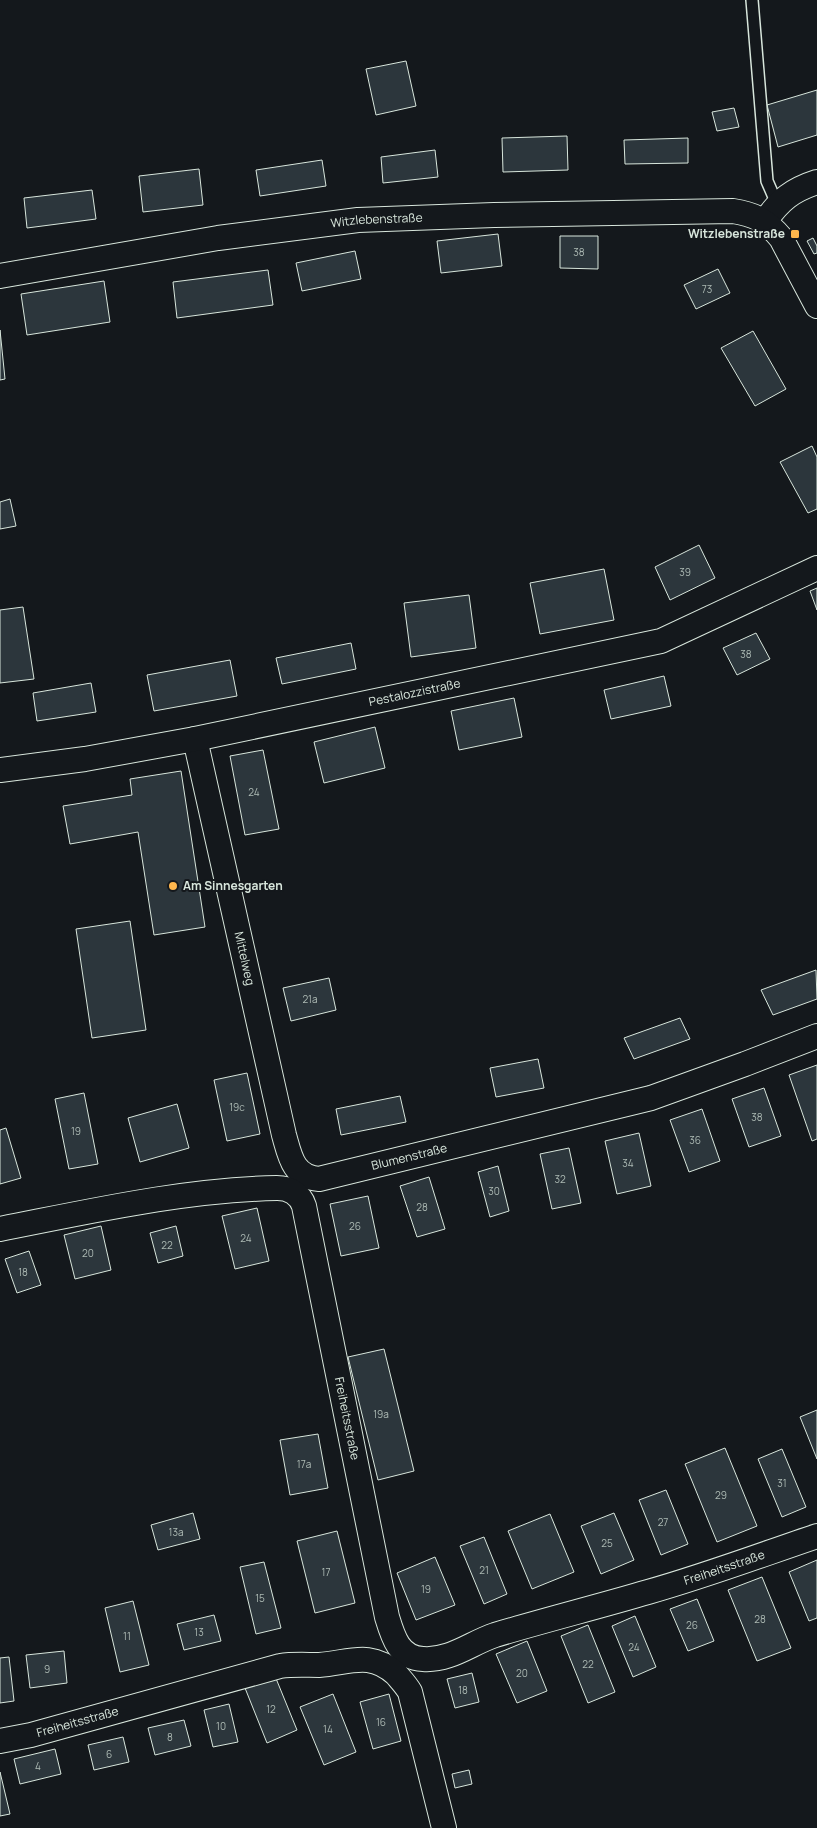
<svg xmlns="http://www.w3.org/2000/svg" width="817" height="1828" font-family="Manrope,sans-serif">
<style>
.building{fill:#2c363c;stroke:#d8e6dc}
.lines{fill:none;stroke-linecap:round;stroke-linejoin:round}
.service-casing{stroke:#d8e6dc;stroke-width:14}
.minor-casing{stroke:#d8e6dc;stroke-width:26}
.service{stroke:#14181c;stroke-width:11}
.minor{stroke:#14181c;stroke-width:24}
.poi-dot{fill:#ffb74d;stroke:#14181c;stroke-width:2}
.labels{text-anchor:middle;stroke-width:4;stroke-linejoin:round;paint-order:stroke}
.number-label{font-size:10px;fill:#adbab4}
.street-label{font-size:12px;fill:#d8e6dc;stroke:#14181c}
.poi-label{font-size:12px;font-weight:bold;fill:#d8e6dc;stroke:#14181c;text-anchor:end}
</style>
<rect width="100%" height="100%" fill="#14181c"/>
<!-- building -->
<path class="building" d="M 406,61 L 416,106 L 376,115 L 366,69 Z
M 817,90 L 817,135 L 778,147 L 767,105 Z
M 734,108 L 739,127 L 717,131 L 712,112 Z
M 567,136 L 568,170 L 503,172 L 502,138 Z
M 688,138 L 688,163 L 625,164 L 624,140 Z
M 435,150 L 438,177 L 383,183 L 381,157 Z
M 322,160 L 326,186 L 260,196 L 256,170 Z
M 199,169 L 203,205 L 143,212 L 139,176 Z
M 92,190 L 96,219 L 27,228 L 24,198 Z
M 498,234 L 502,266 L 441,273 L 437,241 Z
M 560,236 L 598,236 L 598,269 L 560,268 Z
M 813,238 L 817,246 L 817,253 L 814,254 L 807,241 Z
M 355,251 L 361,279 L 302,291 L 296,263 Z
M 718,269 L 730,293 L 696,309 L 684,285 Z
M 268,270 L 273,305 L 177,318 L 173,282 Z
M 104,281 L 110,322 L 27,335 L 21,294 Z
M 0,330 L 5,379 L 0,380 Z
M 753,331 L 786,389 L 755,406 L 721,348 Z
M 812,446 L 817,457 L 817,509 L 808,513 L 780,462 Z
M 10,499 L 16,526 L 0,529 L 0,502 Z
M 699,545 L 715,578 L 670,600 L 655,567 Z
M 604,569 L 614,620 L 540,634 L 530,583 Z
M 817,588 L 817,610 L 810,591 Z
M 469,595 L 476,648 L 411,657 L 404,603 Z
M 23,607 L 34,679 L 0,683 L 0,610 Z
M 756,633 L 770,659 L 737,675 L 723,648 Z
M 351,643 L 356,669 L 282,684 L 276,658 Z
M 230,660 L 237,696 L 154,711 L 147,675 Z
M 664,676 L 671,706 L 611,719 L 604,690 Z
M 91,683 L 96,712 L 37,721 L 33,693 Z
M 514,698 L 522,737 L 459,750 L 451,711 Z
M 375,727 L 385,768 L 324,783 L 314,742 Z
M 263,750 L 279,829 L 245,835 L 230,756 Z
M 181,771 L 205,927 L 154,935 L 138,832 L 70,844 L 63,806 L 132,795 L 130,779 Z
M 130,921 L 146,1030 L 92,1038 L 76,929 Z
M 816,970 L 817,999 L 773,1015 L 761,990 Z
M 329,978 L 336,1010 L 291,1021 L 283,988 Z
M 680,1018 L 690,1039 L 634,1059 L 624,1038 Z
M 538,1059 L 544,1088 L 496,1097 L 490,1068 Z
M 817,1065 L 817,1139 L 812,1141 L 789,1075 Z
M 247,1073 L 260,1134 L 227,1141 L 214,1080 Z
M 764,1088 L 781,1136 L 749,1147 L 732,1099 Z
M 84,1093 L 98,1164 L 69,1169 L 55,1099 Z
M 400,1096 L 406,1122 L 341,1135 L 336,1109 Z
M 177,1104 L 189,1148 L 140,1162 L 128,1118 Z
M 702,1109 L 720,1161 L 689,1172 L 670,1120 Z
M 6,1128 L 21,1178 L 0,1184 L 0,1130 Z
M 639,1133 L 651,1186 L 617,1194 L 605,1141 Z
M 569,1148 L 581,1203 L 552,1209 L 540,1154 Z
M 498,1166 L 509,1211 L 490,1217 L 478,1172 Z
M 429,1177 L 445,1229 L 417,1237 L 400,1186 Z
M 368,1196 L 379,1248 L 341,1256 L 330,1204 Z
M 257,1208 L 269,1261 L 235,1269 L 222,1216 Z
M 101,1226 L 111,1270 L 75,1279 L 64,1235 Z
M 176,1226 L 183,1256 L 158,1263 L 150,1233 Z
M 29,1251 L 41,1285 L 17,1293 L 5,1259 Z
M 384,1349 L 414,1471 L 378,1480 L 348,1357 Z
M 817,1410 L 817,1459 L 800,1417 Z
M 318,1434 L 328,1488 L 290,1495 L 280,1440 Z
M 725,1448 L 757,1526 L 717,1542 L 685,1464 Z
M 782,1449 L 806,1507 L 782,1517 L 758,1459 Z
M 666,1490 L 688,1544 L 661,1555 L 639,1500 Z
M 193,1513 L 200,1539 L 158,1550 L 151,1525 Z
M 614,1513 L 634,1560 L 601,1574 L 581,1526 Z
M 550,1514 L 574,1572 L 532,1589 L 508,1531 Z
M 337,1531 L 355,1603 L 315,1613 L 297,1541 Z
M 484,1537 L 507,1594 L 484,1604 L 460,1546 Z
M 435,1557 L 455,1605 L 416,1620 L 397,1573 Z
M 817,1560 L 817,1618 L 809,1621 L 789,1572 Z
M 264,1562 L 281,1628 L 256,1634 L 240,1567 Z
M 762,1577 L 791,1648 L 757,1661 L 728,1590 Z
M 697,1599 L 714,1641 L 688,1651 L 670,1609 Z
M 133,1601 L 149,1665 L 120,1672 L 105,1608 Z
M 214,1615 L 221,1641 L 184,1650 L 177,1624 Z
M 635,1616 L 656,1667 L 633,1677 L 612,1626 Z
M 588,1625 L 615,1692 L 588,1703 L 561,1636 Z
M 527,1641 L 547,1691 L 517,1703 L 496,1654 Z
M 64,1651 L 67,1683 L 30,1688 L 26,1655 Z
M 9,1657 L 14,1701 L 0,1703 L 0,1658 Z
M 472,1673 L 479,1702 L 455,1708 L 447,1679 Z
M 275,1676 L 297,1730 L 267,1743 L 245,1688 Z
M 333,1694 L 356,1752 L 324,1765 L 300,1707 Z
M 389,1694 L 401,1741 L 373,1749 L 360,1702 Z
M 229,1704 L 238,1742 L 213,1747 L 204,1710 Z
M 184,1720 L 191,1746 L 155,1755 L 148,1728 Z
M 123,1737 L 129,1762 L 94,1770 L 88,1745 Z
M 55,1749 L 61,1774 L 20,1784 L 14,1759 Z
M 469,1770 L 472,1784 L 455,1788 L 452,1774 Z
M 0,1772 L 10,1814 L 0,1816 Z"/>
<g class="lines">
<defs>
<path id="service" d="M 752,0 L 767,181 L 777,204"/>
<g id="minor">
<path d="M 765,221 C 780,200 792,190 817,182"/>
<path id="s1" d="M 0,276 L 218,238 L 358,220 L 494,215 L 733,211 C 754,214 767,221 781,238 L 817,306"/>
<path id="s2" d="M 195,739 L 284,1135 C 290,1156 293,1177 319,1179 L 651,1098 L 745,1064 L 817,1036"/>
<path id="s3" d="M 0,770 L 85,759 L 195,739 L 661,641 L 817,568"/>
<path id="s4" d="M 0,1229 C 92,1211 184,1190 277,1188 C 290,1188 300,1194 304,1206 L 387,1617 C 393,1637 399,1658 423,1659 C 450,1661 471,1643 495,1635 C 545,1620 597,1607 648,1592 C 705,1576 761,1555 817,1536"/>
<path id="s5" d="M 0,1741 L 31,1735 L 280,1666 C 293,1664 306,1665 319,1665 C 349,1663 370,1650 396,1674 C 401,1680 406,1685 410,1692 L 444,1828"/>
</g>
</defs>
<!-- service casing -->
<use href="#service" class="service-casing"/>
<!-- minor casing -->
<use href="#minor" class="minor-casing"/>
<!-- service -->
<use href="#service" class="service"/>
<!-- minor -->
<use href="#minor" class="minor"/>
</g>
<!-- markers -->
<g class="poi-dot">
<rect x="790" y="229" width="10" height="10" rx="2.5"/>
<circle cx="173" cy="886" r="5"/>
</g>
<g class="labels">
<!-- number labels -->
<g class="number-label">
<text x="579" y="256">38</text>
<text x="707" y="293">73</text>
<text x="685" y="576">39</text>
<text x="746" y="658">38</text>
<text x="254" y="796">24</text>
<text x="310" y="1003">21a</text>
<text x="237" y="1111">19c</text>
<text x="757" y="1121">38</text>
<text x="76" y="1135">19</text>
<text x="695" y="1144">36</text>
<text x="628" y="1167">34</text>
<text x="560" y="1183">32</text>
<text x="494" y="1195">30</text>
<text x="422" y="1211">28</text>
<text x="355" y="1230">26</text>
<text x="246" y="1242">24</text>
<text x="167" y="1249">22</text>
<text x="88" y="1257">20</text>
<text x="23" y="1276">18</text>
<text x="381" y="1418">19a</text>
<text x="304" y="1468">17a</text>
<text x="782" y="1487">31</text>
<text x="721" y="1499">29</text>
<text x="663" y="1526">27</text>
<text x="176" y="1536">13a</text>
<text x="607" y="1547">25</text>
<text x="484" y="1574">21</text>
<text x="326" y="1576">17</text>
<text x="426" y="1593">19</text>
<text x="260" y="1602">15</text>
<text x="760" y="1623">28</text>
<text x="692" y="1629">26</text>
<text x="199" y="1636">13</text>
<text x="127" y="1640">11</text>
<text x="634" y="1651">24</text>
<text x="588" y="1668">22</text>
<text x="47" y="1673">9</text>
<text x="522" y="1677">20</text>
<text x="463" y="1694">18</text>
<text x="271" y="1713">12</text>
<text x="381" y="1726">16</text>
<text x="221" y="1730">10</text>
<text x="328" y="1733">14</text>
<text x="170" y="1741">8</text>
<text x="109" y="1758">6</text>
<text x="38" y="1770">4</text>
</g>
<!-- street labels -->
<g class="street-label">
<text dy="4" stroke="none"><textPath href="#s1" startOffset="381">Witzlebenstraße</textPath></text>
<text dy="4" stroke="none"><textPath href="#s3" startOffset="422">Pestalozzistraße</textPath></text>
<text dy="4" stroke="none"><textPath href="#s2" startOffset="225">Mittelweg</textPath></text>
<text dy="4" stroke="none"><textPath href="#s2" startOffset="560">Blumenstraße</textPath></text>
<text dy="4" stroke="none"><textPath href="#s4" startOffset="532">Freiheitsstraße</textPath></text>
<text dy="4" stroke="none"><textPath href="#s4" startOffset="1110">Freiheitsstraße</textPath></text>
<text dy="4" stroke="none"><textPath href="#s5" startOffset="80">Freiheitsstraße</textPath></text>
</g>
<!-- poi labels -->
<g class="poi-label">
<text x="785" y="238">Witzlebenstraße</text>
<text x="183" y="890" text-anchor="start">Am Sinnesgarten</text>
</g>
</g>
</svg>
